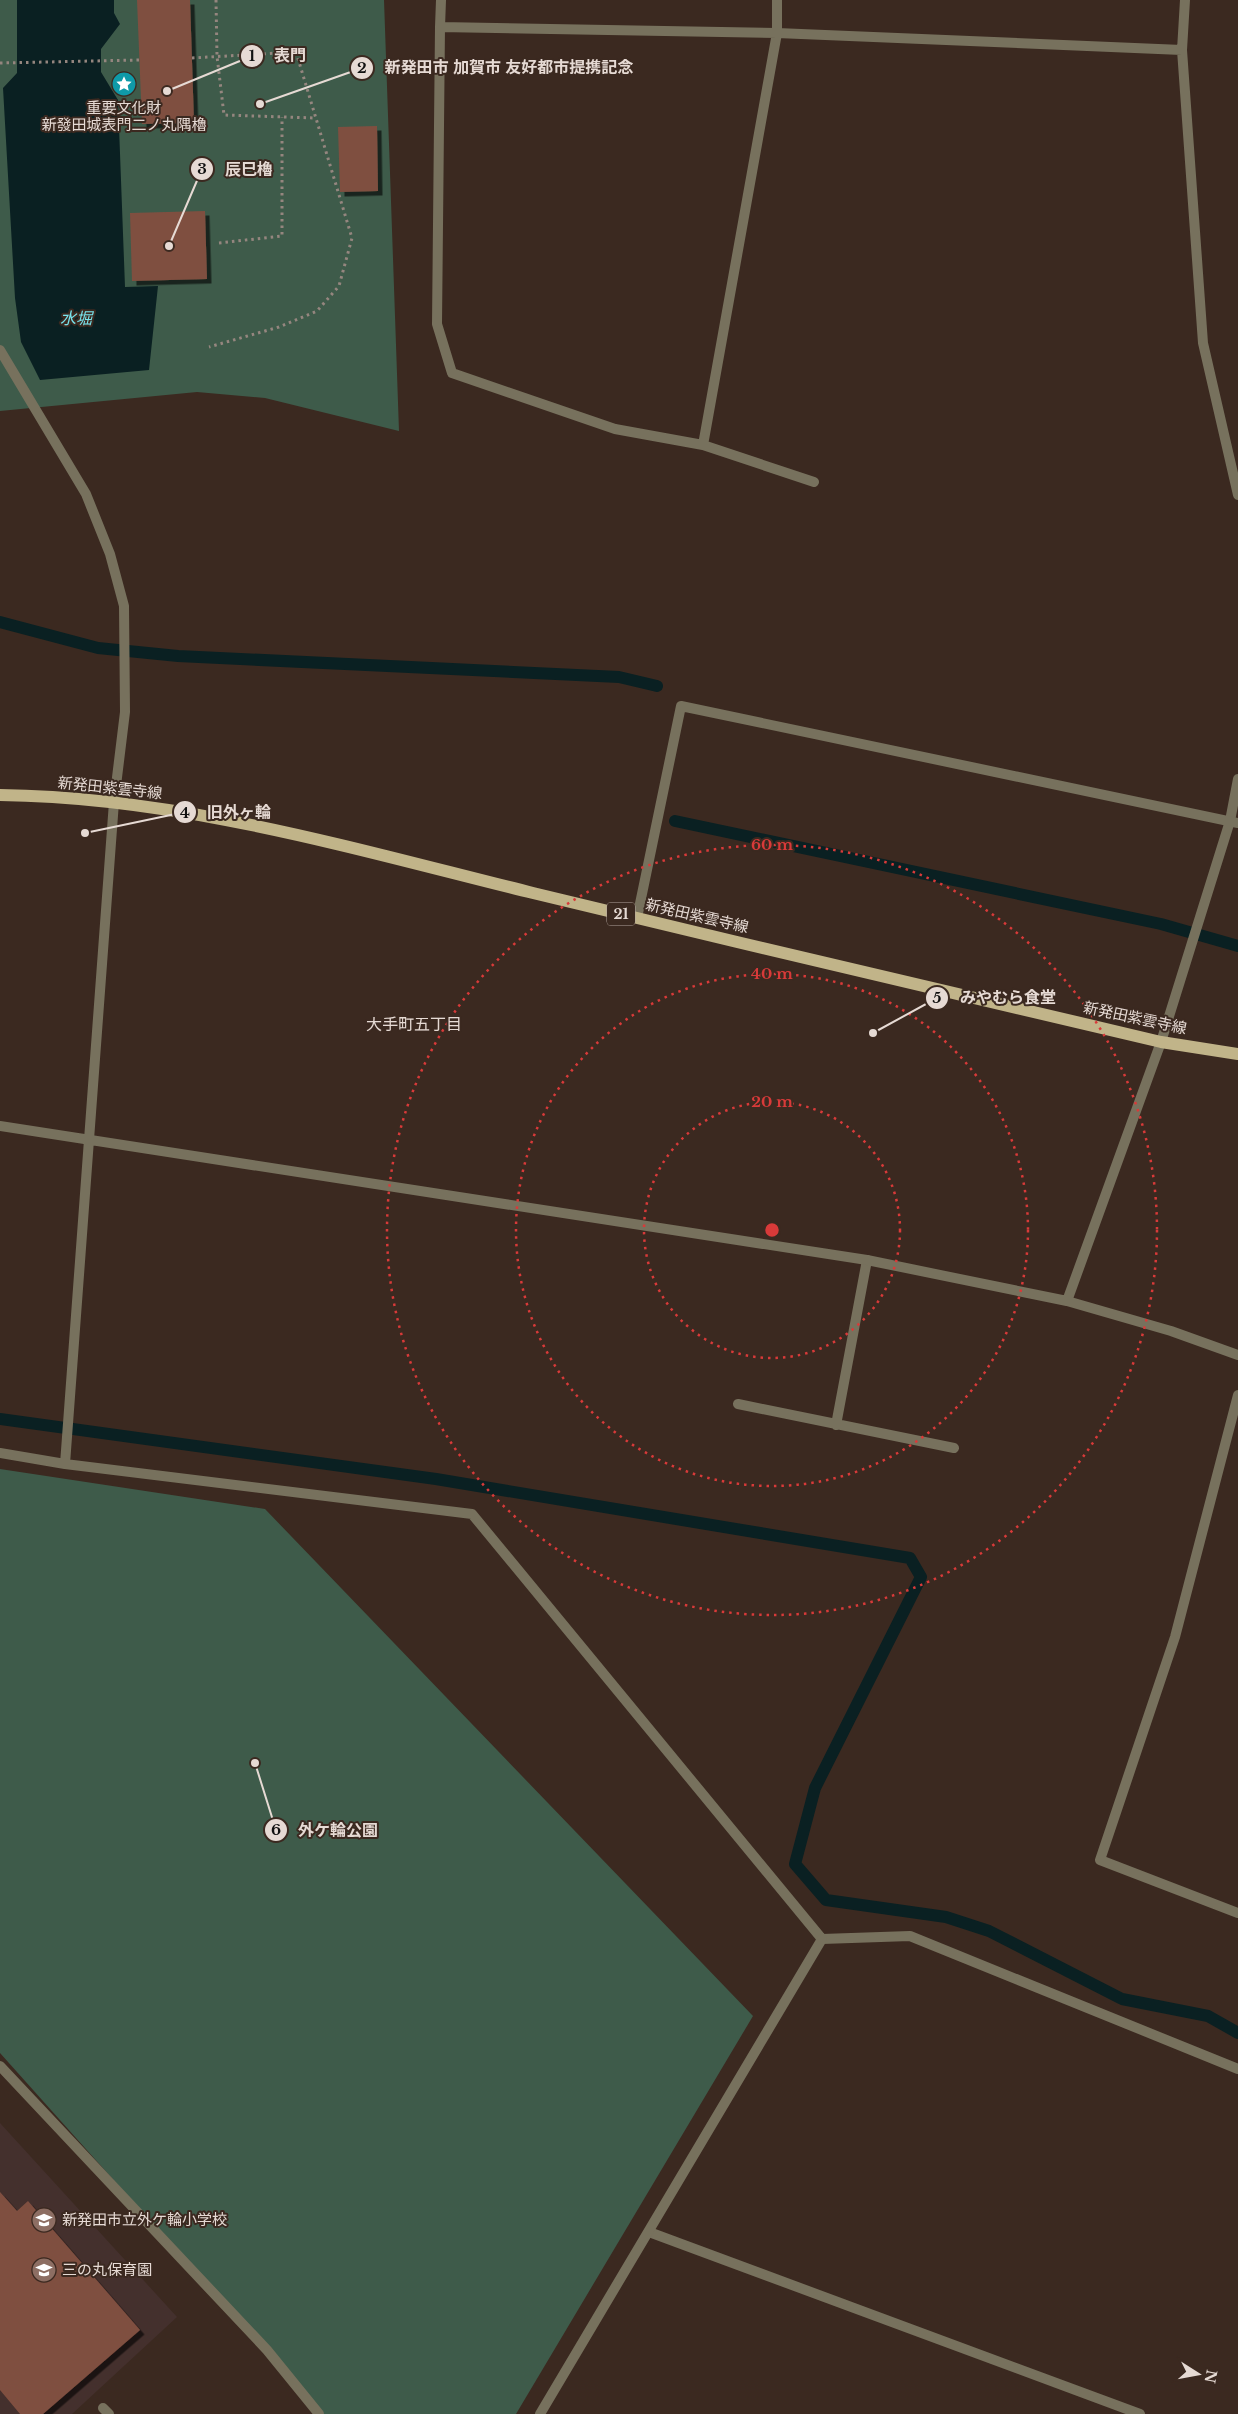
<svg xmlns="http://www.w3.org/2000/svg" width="1238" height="2414" font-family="'Libre Baskerville','Noto Sans JP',serif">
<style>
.education{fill:#44302d}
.green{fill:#3e5b4a}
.water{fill:#0a2022}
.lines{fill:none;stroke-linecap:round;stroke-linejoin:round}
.stream{stroke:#0a2022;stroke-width:12}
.building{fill:#7f4f40;filter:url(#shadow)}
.path{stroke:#95867f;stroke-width:3;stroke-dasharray:2.5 4;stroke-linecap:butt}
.service{stroke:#77715d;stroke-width:10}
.minor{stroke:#77715d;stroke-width:10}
.tertiary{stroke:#77715d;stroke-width:10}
.primary{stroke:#c1b489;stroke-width:12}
.ring{fill:none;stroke:#d83a39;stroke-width:2.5;stroke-dasharray:2.5 5}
.labels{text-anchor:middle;stroke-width:4;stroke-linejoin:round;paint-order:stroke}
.shield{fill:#3b2920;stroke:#b3a59e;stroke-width:1}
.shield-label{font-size:14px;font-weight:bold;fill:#e6dad4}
.poi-label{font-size:15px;fill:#e6dad4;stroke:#3b2920;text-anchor:start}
.street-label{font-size:15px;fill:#e6dad4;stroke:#3b2920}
.water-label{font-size:16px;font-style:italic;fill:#78e4ed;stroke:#3b2920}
.neighbourhood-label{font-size:16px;fill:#e6dad4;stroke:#3b2920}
.centre{fill:#d83a39;stroke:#3b2920;stroke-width:2.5}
.ring-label{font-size:15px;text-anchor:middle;font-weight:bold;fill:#d83a39;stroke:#3b2920;stroke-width:4;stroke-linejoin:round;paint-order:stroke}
.leader{fill:none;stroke:#e6dad4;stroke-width:2}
.callout-dot{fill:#e6dad4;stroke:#3b2920;stroke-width:2}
.mark-label{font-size:15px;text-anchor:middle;font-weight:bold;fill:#111}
.callout-label{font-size:16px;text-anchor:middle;font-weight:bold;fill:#e6dad4;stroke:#3b2920;stroke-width:4;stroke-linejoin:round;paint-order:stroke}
</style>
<defs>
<filter id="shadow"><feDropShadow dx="4.5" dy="4.5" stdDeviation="0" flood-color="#0009"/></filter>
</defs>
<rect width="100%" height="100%" fill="#3b2920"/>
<!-- education -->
<path class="education" d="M 0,2123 L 177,2317 L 72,2414 L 0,2414 Z"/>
<!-- green -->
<path class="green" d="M 0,0 L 384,0 L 399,431 L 265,398 L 197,392 L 0,411 Z
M 0,1469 L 265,1509 L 753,2016 L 516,2414 L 323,2414 L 0,2053 Z"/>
<!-- water -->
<path class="water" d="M 17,0 L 114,0 L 114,13 L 120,24 L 101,49 L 101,72 L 118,100 L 125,287 L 158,286 L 149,370 L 40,380 L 21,342 L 15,298 L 3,88 L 17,73 Z"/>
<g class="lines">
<!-- stream -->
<path class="stream" d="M 0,622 L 98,648 L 178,656 L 619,677 L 657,686
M 675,821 L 1161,924 L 1238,946
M 0,1419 L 436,1479 L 910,1558 L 921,1577 L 815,1788 L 795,1864 L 826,1900 L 946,1917 L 989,1931 L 1122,1999 L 1208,2016 L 1238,2033"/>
</g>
<!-- building -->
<path class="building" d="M 137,0 L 190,0 L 194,123 L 142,124 Z
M 377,126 L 378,191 L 340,192 L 338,127 Z
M 205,211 L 207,279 L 132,281 L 130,213 Z
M 0,2192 L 17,2211 L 28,2201 L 140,2330 L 43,2414 L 20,2414 L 0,2390 Z"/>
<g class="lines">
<!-- path -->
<path class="path" d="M 216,0 L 217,56 L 224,115 L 315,118
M 192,58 L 296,52 L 352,238 L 339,286 L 317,311 L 279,327 L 209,347
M 0,63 L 139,60
M 219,243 L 282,236 L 282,117"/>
<!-- service -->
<path class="service" d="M 441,0 L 440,27 L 777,33 L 1182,50
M 1185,0 L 1182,50 L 1203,343 L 1238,495
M 440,27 L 437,324 L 452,373 L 615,429 L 703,445 L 814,482
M 703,445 L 777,33 L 777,0
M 1230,821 L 1238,779
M 738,1404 L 954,1448
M 836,1425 L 867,1260"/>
<!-- minor -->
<path class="minor" d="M 0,350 L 86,494 L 110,554 L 124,606 L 125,712 L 114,802 L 65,1464
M 637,918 L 681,706 L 1238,823
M 0,1126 L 867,1260 L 1067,1301 L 1171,1331 L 1238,1355
M 1067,1301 L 1161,1042 L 1230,821
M 1238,1395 L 1175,1637 L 1100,1860 L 1238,1913
M 0,1453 L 65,1464 L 472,1514 L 822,1939 L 910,1936 L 1238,2069
M 0,2066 L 267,2350 L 319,2414
M 649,2232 L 1140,2414
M 103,2408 L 109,2414"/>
<!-- tertiary -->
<path class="tertiary" d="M 540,2414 L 822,1939"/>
<!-- primary -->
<path class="primary" d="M 0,795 C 181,797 358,850 533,893 C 742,944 951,992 1161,1042 L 1238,1054"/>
</g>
<!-- distance rings -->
<g class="ring">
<circle cx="772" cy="1230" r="128"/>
<circle cx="772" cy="1230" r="256"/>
<circle cx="772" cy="1230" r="385"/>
</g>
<!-- icons -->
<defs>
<symbol id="sight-disc" viewBox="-11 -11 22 22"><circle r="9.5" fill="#0f9aa8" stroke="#3b2920"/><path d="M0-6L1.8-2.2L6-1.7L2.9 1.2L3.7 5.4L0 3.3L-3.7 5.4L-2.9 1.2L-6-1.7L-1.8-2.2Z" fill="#fff"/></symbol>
<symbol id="school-disc" viewBox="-11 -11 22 22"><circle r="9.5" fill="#8d6e63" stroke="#3b2920"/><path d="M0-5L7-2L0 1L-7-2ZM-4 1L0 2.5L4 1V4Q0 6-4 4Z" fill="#fff"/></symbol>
</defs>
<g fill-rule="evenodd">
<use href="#sight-disc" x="110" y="70" width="28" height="28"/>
<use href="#school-disc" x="30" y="2206" width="28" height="28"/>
<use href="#school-disc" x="30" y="2256" width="28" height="28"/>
</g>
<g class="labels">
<!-- shield labels -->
<rect class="shield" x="607" y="902.5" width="28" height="23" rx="4"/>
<g class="shield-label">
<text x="621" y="919">21</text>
</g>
<!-- poi labels -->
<g class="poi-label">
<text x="124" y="113" text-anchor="middle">重要文化財<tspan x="124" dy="17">新發田城表門二ノ丸隅櫓</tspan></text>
<text x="62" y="2225">新発田市立外ケ輪小学校</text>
<text x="62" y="2275">三の丸保育園</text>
</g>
<!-- street labels -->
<g class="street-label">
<text transform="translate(110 788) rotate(6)" y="5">新発田紫雲寺線</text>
<text transform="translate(697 916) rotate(13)" y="5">新発田紫雲寺線</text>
<text transform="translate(1135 1018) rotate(12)" y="5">新発田紫雲寺線</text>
</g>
<!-- water labels -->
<g class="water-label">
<text x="76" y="324">水堀</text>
</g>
<!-- neighbourhood labels -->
<g class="neighbourhood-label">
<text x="414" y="1030">大手町五丁目</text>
</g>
</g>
<circle cx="772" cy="1230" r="8" class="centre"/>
<g class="ring-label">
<text x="772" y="850">60 m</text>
<text x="772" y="979">40 m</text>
<text x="772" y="1107">20 m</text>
</g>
<!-- callouts -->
<path class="leader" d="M167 91L252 56M260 104L362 68M169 246L202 169M85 833L185 812M873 1033L937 998M255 1763L276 1830"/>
<g class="callout-dot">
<circle cx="167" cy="91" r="5"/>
<circle cx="260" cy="104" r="5"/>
<circle cx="169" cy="246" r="5"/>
<circle cx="85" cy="833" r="5"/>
<circle cx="873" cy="1033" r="5"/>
<circle cx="255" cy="1763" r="5"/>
<circle cx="252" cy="56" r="12"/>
<circle cx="362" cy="68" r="12"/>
<circle cx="202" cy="169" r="12"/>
<circle cx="185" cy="812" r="12"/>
<circle cx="937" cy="998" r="12"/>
<circle cx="276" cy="1830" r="12"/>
</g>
<g class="mark-label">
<text x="252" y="61">1</text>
<text x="362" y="73">2</text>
<text x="202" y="174">3</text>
<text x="185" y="818">4</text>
<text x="937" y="1003">5</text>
<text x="276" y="1835">6</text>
</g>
<g class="callout-label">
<text x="290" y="61">表門</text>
<text x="509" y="73">新発田市 加賀市 友好都市提携記念</text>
<text x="249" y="175">辰巳櫓</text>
<text x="239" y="818">旧外ヶ輪</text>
<text x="1008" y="1003">みやむら食堂</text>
<text x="338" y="1836">外ケ輪公園</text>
</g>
<!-- north arrow -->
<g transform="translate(1198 2374) rotate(101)" stroke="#3b2920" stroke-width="4" paint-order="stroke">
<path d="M0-4L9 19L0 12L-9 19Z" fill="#e6dad4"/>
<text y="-8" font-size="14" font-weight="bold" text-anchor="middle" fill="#e6dad4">N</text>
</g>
</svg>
